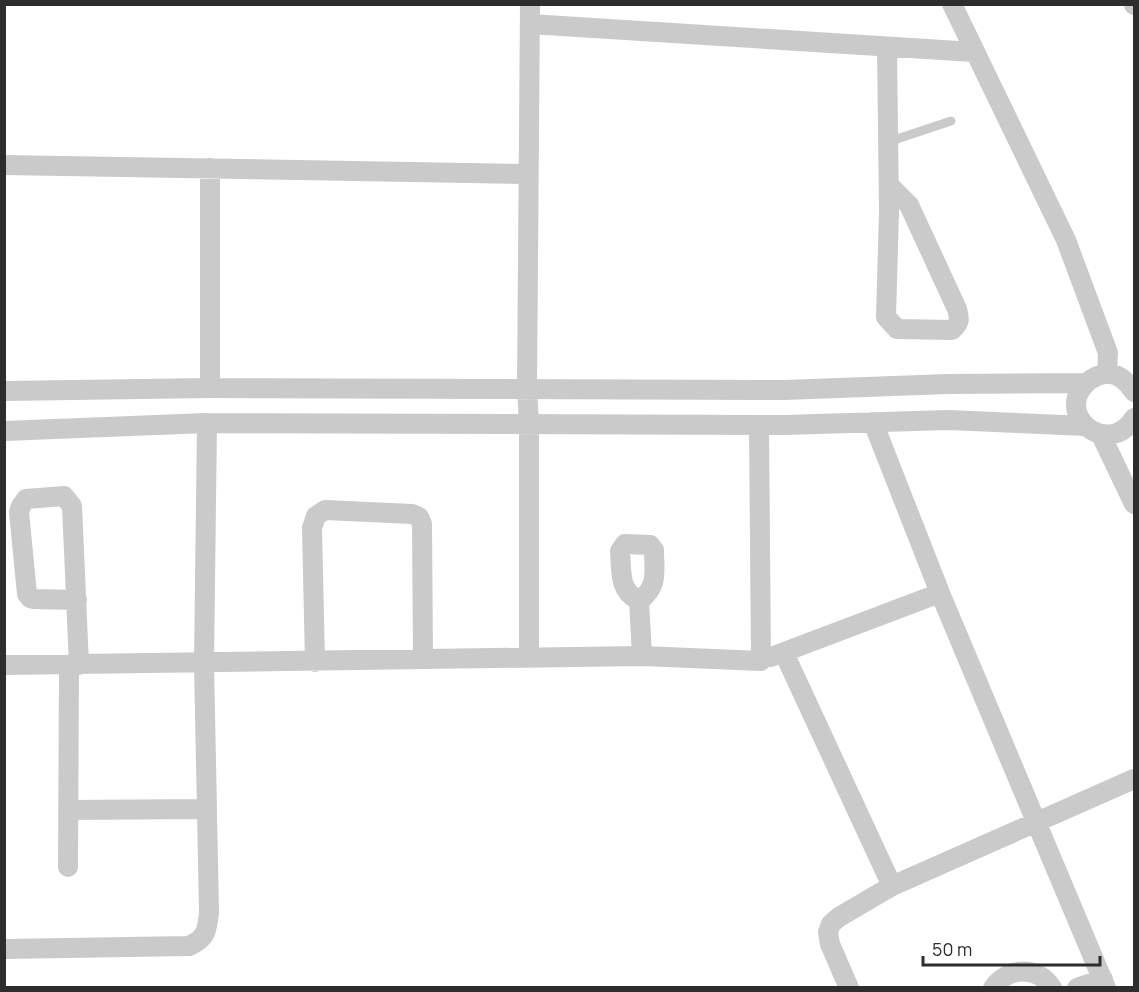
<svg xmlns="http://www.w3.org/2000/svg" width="1139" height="992" font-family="Manrope,sans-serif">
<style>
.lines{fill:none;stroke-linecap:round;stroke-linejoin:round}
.service{stroke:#cacaca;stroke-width:9}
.minor{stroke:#cacaca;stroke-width:20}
</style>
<rect width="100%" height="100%" fill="#fff"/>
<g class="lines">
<!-- service -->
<path class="service" d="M 888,142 L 951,121"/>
<!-- minor -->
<path class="minor" d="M 952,4 L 1066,240 L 1108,353 L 1107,374
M 1134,4 L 1134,5
M 530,24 L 974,52
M 887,47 L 889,212 L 886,317 L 897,329 L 952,330 C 960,323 960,319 957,309 L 909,205 L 889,185
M 4,165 L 528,174
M 210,388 L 210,168
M 4,391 L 210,388 L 784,390 L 948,384 L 1085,383
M 1134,392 C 1127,381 1118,372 1104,374 C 1094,376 1087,381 1081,389 C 1060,421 1111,456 1134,418
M 873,422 L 940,593 L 1106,988
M 4,431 L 207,423 L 784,425 L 948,420 L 1086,426
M 1101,435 L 1134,504
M 625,544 L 650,545 L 654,550 C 654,572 659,586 639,601 C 618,590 622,572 620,551 Z
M 77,600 L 34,599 L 30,598 L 27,594 L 19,512 L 21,506 L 26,499 L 64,496 L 72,506 L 79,665
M 639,601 L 642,656
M 784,653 L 892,886
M 529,657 L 529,424 L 527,389 L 530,4
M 771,657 L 940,593
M 315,662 L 312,528 L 316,516 L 325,510 L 412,514 L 419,517 L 422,524 L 423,659
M 4,665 L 642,656 L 761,661 L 759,425
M 68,810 L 207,809
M 68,867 L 69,665
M 4,949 L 189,946 C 207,938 207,930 209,912 L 204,664 L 207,423
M 849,988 L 830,944 L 828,932 L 831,924 L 839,917 L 892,886 L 1134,779
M 993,988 C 1007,967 1038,965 1052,988
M 1077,988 L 1103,979"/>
</g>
<!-- border -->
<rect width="1139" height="992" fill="none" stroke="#2d2d2d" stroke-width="12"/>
<!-- scale -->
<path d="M923 956v9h177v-9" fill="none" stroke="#2d2d2d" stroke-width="3"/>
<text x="932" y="956" font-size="18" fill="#2d2d2d" stroke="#ffffff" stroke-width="4.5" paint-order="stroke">50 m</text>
</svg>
